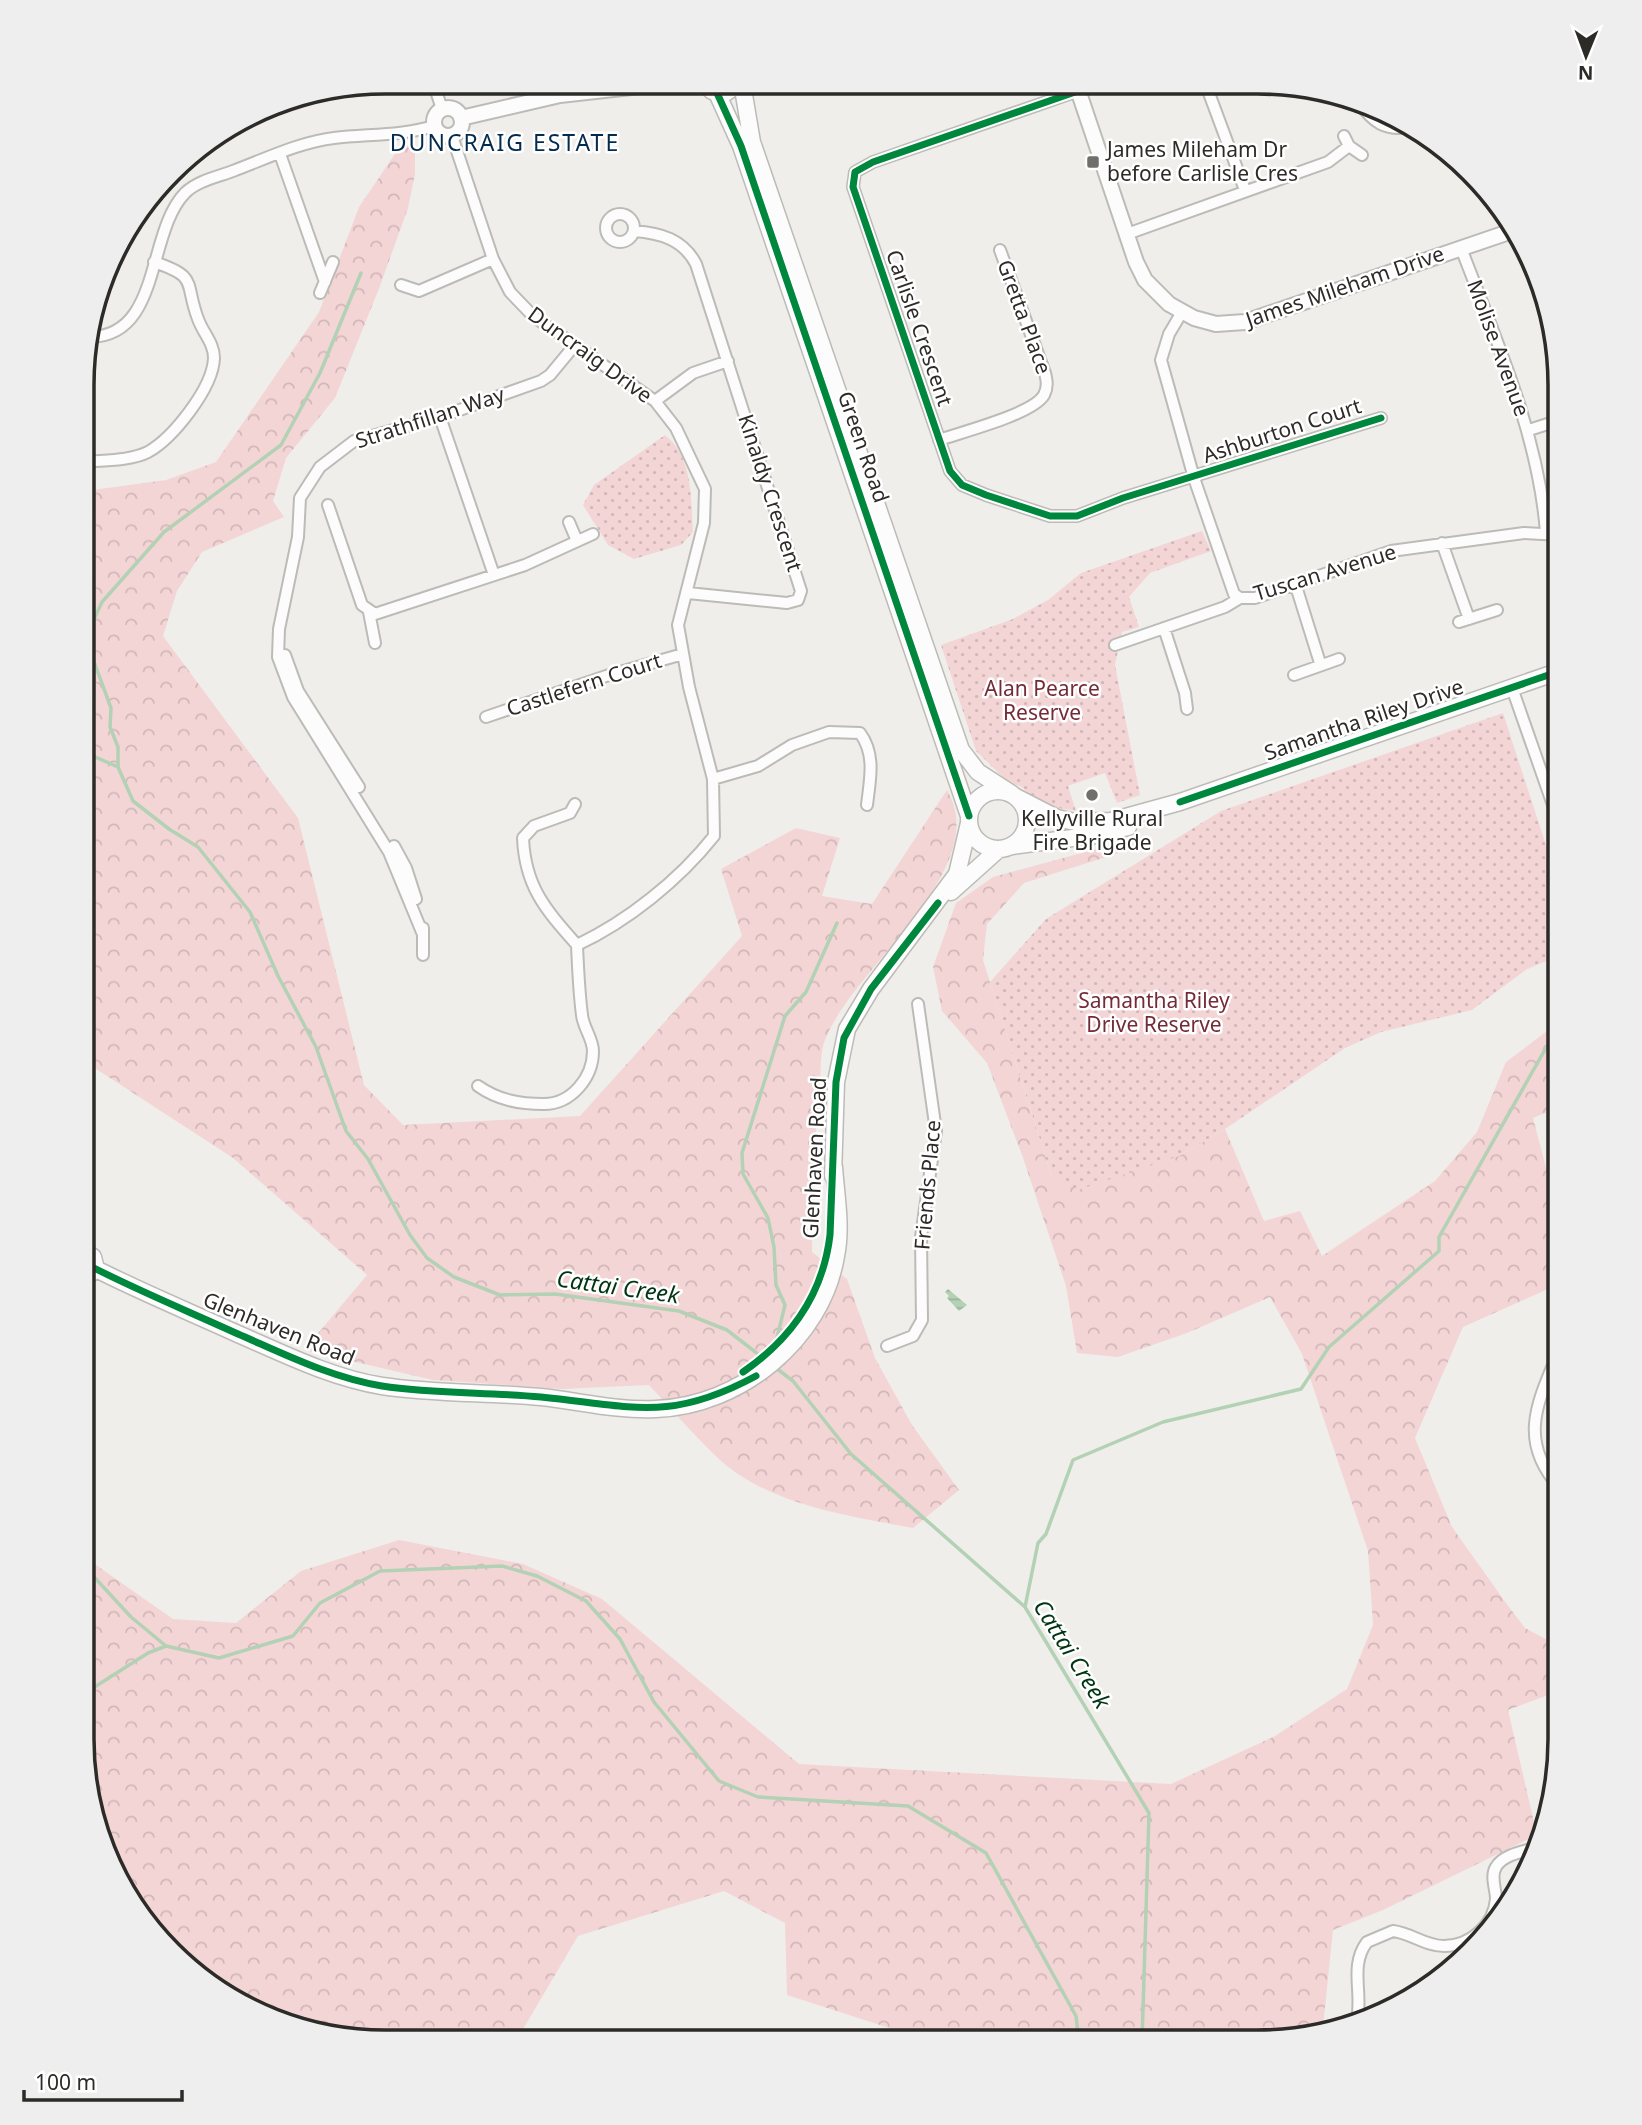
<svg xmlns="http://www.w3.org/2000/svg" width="1642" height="2125" font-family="'Noto Sans',sans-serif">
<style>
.forest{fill:url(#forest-crowns)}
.park{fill:url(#park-dots)}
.water{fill:url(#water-rules)}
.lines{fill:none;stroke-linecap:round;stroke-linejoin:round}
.stream{stroke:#b2d1b5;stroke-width:3.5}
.minor-casing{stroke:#bdbbb7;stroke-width:14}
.tertiary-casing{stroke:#bdbbb7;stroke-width:18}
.secondary-casing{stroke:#bdbbb7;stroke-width:19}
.minor{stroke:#fdfcfc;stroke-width:10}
.tertiary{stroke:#fdfcfc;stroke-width:14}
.secondary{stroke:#fdfcfc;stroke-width:16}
.cycleway-casing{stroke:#fff;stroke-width:11}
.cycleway{stroke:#00873e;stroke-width:7}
.poi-dot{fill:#716f6b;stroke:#fff;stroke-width:2.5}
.labels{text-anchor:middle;stroke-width:5;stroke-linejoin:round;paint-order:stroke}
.poi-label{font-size:21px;fill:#2d2b27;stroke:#fff;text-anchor:start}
.street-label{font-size:21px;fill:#2d2b27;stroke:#fff}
.park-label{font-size:21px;fill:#752b37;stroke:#fff}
.neighbourhood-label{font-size:23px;letter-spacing:2px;fill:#032b50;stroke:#fff}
.water-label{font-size:23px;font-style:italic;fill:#003511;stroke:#fff}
.rim{fill:none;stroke:#2d2b27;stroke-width:3.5}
</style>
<defs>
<pattern id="forest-crowns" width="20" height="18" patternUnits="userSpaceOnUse" patternTransform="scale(1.75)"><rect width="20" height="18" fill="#f4d5d6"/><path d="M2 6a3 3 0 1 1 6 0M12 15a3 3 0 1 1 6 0" fill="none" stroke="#d2b7b8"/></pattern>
<pattern id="park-dots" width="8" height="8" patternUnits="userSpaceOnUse" patternTransform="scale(1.75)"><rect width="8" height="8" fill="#f4d5d6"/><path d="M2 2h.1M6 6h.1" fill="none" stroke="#d2b7b8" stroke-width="1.8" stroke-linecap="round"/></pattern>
<pattern id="water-rules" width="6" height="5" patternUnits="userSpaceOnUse" patternTransform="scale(1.75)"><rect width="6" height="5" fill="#b2d1b5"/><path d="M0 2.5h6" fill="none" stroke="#99b49c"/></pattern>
</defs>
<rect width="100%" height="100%" fill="#f0eeea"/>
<!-- forest -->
<path class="forest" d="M 401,145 L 415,146 L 415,174 L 408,208 L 380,286 L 335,398 L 286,458 L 273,501 L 284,517 L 202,552 L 177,591 L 163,636 L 298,818 L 364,1085 L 403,1125 L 580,1116 L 742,936 L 721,869 L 796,828 L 840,838 L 822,896 L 872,904 L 947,790 C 994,869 852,969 825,1040 C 820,1052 821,1069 820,1082 C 814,1138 813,1195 812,1252 L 847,1279 L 875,1358 L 912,1425 L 959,1490 L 913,1528 C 849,1516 769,1505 719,1459 C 694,1436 672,1409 649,1385 L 562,1389 L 433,1380 L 304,1350 L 367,1275 L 233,1158 L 84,1061 L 85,491 L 166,480 L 216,462 L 319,312 L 359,207 Z
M 1141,837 L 1141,846 L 1024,883 L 987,924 L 983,960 L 1052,1177 L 1179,1156 L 1225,1129 L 1264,1221 L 1300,1211 L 1322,1256 L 1435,1181 L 1477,1132 L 1506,1062 L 1559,1022 L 1559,1107 L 1533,1118 L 1559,1217 L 1559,1284 L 1463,1327 L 1415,1438 L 1452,1527 L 1506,1603 L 1525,1628 L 1553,1643 L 1559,1641 L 1559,1691 L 1508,1710 L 1537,1835 L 1383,1910 L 1333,1930 L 1323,2027 L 1257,2043 L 913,2042 L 914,2036 L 787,1995 L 785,1923 L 724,1891 L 578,1936 L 516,2041 L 346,2040 L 217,1991 L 158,1940 L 114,1874 L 82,1740 L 83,1556 L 173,1619 L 236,1623 L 301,1571 L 399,1540 L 523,1564 L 602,1599 L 799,1764 L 1171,1784 L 1275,1736 L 1347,1689 L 1373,1625 L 1368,1551 L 1302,1354 L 1270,1297 L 1187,1333 L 1118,1357 L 1077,1353 L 1066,1286 L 1022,1155 L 987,1063 L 942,1011 L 933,967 L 956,903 L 993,877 Z"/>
<!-- park -->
<path class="park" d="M 665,435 C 693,457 691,499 693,532 L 681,545 L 634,559 L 608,545 L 583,505 L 594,485 Z
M 1202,531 L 1211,551 L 1150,573 L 1129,597 L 1139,627 L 1122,632 L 1115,665 L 1140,795 L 1117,803 L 1105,773 L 1068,786 L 1076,811 L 1040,805 L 1022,787 L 1007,781 L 976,751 L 941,645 L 1013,619 L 1048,600 L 1081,573 Z
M 1503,713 L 1559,885 L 1559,956 L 1527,969 L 1472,1010 L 1381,1032 L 1345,1048 L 1225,1129 L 1179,1156 L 1078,1190 L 1052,1177 L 990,982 L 1046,919 L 1221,811 Z"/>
<!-- water -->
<path class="water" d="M 948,1289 L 967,1305 L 959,1311 L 947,1298 L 949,1296 L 945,1292 Z"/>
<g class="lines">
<!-- stream -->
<path class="stream" d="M 84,752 L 118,767 L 133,801 L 169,829 L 198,847 L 250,912 L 278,976 L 316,1047 L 346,1131 L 368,1159 L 410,1235 L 427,1258 L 454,1277 L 500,1295 L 555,1294 L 679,1311 L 727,1330 L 767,1361
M 118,767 L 118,747 L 110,727 L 111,708 L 89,648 L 89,630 L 102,602 L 164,532 L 281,445 L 320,373 L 361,273
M 773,1354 L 785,1305 L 776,1285 L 774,1247 L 768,1218 L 743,1174 L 742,1153 L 785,1016 L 806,992 L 837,923
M 776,1368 L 793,1381 L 851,1454 L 1025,1607 L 1149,1813 L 1142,2042
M 83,1565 L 131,1617 L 166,1646 L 219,1658 L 293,1636 L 320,1603 L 380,1571 L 502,1566 L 537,1576 L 586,1601 L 620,1639 L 654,1702 L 719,1781 L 758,1797 L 908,1806 L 986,1853 L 1076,2016 L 1079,2042
M 1025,1607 L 1038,1543 L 1046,1534 L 1073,1460 L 1163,1422 L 1301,1389 L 1329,1347 L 1439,1251 L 1439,1237 L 1547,1046 L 1559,1036
M 82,1691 L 93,1688 L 148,1653 L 166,1646"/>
<defs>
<path id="minor" d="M 433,82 L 442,109
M 1206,85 L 1245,190
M 1078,91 L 873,162 L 855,172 L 853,187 L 950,471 L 962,485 L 986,495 L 1050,516 L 1077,516 L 1123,498 L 1381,418
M 1358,101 C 1373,123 1385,131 1411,127
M 452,136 L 493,259 L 510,292 L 533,316 L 655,401 L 676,428 L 705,489 L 704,523 L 678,625 L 689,687 L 713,779 L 714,836 C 679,880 628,921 577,945
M 1344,136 L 1349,146 L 1362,155
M 280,154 L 325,282
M606 228a14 14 0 1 1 28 0a14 14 0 1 1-28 0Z
M 634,231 C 660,233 683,239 696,264 L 801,591 L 798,600 L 787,603 L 688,593
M 1127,234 L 1328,162 L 1349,146
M 1461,248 C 1496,340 1538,433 1546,532
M 401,285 L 419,291 L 493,259
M 320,293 L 333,262
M 1182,312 L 1169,334 L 1161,360 L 1194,478 L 1234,594 L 1240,598 L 1255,598 L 1391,551 L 1524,533 L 1560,535
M 88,337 C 162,338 146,233 185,193 C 197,181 217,177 233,171 C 265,159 300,142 334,138 C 368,134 401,136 434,126
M 655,401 L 693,373 L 728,361
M 440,417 L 494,575
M 1529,430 L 1560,420
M 939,440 C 962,432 1033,414 1044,395 C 1048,387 1047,381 1045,373 L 1000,250
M 85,462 C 104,460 130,461 148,452 C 173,438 213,388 214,358 C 214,343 203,333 198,319 C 184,282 199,277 154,262
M 328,505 L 362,605 L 375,614 L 525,565 L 593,534
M 569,522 L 577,541
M 1442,543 L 1469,619
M 1295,583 L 1320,663
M 369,612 L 375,643
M 1459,622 L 1497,610
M 1164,628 L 1185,693 L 1187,709
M 1115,645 L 1225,607 L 1240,598
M 285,655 L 298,691 L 359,787
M 1294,675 L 1339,659
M 1512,688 L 1560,825
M 486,717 L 606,676 L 683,654
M 713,779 L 758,766 L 792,745 L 829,732 L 860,733 C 876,755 870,779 867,805
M 575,804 L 570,813 L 534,826 L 523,838 C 525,887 546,910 577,945
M 394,846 L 406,868 L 416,899
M 423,928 L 423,955
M 422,932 L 389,852 L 293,697 L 278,657 L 279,629 L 298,537 L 300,498 L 320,467 L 354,441 L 440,417 L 541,381 L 550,375 L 574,346
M 478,1086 C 498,1100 519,1104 544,1104 C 571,1104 593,1078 593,1051 C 593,1039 583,1027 582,1015 C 579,992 578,969 577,945
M 887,1346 L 913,1336 L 922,1320 L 921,1237 L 936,1131 L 918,1004
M 1559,1487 C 1517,1440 1538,1401 1559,1351
M 1357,2019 C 1363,1993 1349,1966 1367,1942 L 1393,1931 C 1411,1933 1425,1946 1444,1946 C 1470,1946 1494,1925 1496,1899 C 1496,1889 1490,1876 1496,1867 C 1503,1854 1526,1851 1539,1847"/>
<path id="tertiary" d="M 1076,84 L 1136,262 L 1145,280 L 1169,304 L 1194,318 L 1216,324 L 1245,322 L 1512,231
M434 122a14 14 0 1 1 28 0a14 14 0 1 1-28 0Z
M 461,118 L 560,95 L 667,83"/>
<path id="secondary" d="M 704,83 L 712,91 L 724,94 L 740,83
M 742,83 L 752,142 L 961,750 L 978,772 L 1012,794
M 717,93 L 741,146 L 969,816
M969 820a29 29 0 1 1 58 0a29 29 0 1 1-58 0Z
M 1018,798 L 1057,818 L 1075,822 L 1111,821 L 1180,802 L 1560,671
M 1012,846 L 1095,835 L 1128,827
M 951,892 L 999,849
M 833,1176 L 836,1082 L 847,1029 L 871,989 L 957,874 L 969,823
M 94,1268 C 141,1292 190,1312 238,1334 C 284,1354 332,1378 382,1386 C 435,1394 488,1392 541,1397 C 579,1401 617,1411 656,1409 C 740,1406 822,1340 836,1256 C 842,1227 836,1196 834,1167
M 83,1277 L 91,1273 L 95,1265 L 93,1257 L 83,1251"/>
</defs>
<!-- minor casing -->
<use href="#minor" class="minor-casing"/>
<!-- tertiary casing -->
<use href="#tertiary" class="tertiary-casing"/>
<!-- secondary casing -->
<use href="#secondary" class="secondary-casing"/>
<!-- minor -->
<use href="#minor" class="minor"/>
<!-- tertiary -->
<use href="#tertiary" class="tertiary"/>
<!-- secondary -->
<use href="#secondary" class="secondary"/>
<defs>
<path id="cycleway" d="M 1078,91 L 873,162 L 855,172 L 853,187 L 950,471 L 962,485 L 986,495 L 1050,516 L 1077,516 L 1123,498 L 1381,418
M 717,93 L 741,146 L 969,816
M 1180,802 L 1560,671
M 94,1268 C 141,1292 190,1312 238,1334 C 284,1354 332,1378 382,1386 C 435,1394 488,1392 541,1397 C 632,1406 669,1423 756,1376
M 743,1372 C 791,1339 823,1294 830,1235 L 836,1082 L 844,1038 L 871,989 L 938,903"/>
</defs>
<!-- cycleway casing -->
<use href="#cycleway" class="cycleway-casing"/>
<!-- cycleway -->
<use href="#cycleway" class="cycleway"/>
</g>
<!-- markers -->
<g class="poi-dot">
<rect x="1086" y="155" width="14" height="14" rx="3.5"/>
<circle cx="1092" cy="795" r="7"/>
</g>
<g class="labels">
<!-- poi labels -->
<g class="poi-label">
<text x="1107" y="157">James Mileham Dr<tspan x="1107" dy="24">before Carlisle Cres</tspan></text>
<text x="1092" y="826" text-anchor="middle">Kellyville Rural<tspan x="1092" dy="24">Fire Brigade</tspan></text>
</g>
<!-- street labels -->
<g class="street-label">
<text transform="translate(1345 287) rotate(-19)" y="7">James Mileham Drive</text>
<text transform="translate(1024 317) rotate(70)" y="7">Gretta Place</text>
<text transform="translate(919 328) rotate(71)" y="7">Carlisle Crescent</text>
<text transform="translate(1498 348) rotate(70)" y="7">Molise Avenue</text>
<text transform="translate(590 355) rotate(36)" y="7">Duncraig Drive</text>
<text transform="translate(430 418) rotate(-18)" y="7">Strathfillan Way</text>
<text transform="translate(1282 431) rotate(-18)" y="7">Ashburton Court</text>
<text transform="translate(863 447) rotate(71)" y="7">Green Road</text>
<text transform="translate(770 493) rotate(72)" y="7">Kinaldy Crescent</text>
<text transform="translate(1325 573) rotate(-17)" y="7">Tuscan Avenue</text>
<text transform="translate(584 685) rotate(-18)" y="7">Castlefern Court</text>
<text transform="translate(1364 720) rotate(-19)" y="7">Samantha Riley Drive</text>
<text transform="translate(815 1158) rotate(-87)" y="7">Glenhaven Road</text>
<text transform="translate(928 1185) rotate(-85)" y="7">Friends Place</text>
<text transform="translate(279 1329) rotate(22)" y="7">Glenhaven Road</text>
</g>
<!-- park labels -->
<g class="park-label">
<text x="1042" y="696">Alan Pearce<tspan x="1042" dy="24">Reserve</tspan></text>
<text x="1154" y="1008">Samantha Riley<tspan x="1154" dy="24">Drive Reserve</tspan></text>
</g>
<!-- neighbourhood labels -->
<g class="neighbourhood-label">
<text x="505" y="151">DUNCRAIG ESTATE</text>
</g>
<!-- water labels -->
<g class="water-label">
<text transform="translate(618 1287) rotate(8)" y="8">Cattai Creek</text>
<text transform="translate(1072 1654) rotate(58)" y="8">Cattai Creek</text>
</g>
</g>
<!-- crop -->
<path d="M0 0H1642V2125H0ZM385 94H1257A291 291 0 0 1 1548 385V1739A291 291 0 0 1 1257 2030H385A291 291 0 0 1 94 1739V385A291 291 0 0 1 385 94Z" fill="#eee" fill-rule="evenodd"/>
<path class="rim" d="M385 94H1257A291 291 0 0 1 1548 385V1739A291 291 0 0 1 1257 2030H385A291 291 0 0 1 94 1739V385A291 291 0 0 1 385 94Z"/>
<!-- north arrow -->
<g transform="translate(1586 56) rotate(181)" stroke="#ffffff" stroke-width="5" paint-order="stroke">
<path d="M0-5L12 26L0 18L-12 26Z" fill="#2d2b27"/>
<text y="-10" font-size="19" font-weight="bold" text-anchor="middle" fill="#2d2b27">N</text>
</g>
<!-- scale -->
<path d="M24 2090v10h158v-10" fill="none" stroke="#2d2b27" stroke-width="3.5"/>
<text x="35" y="2090" font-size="21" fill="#2d2b27" stroke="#ffffff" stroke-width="5" paint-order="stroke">100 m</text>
</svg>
